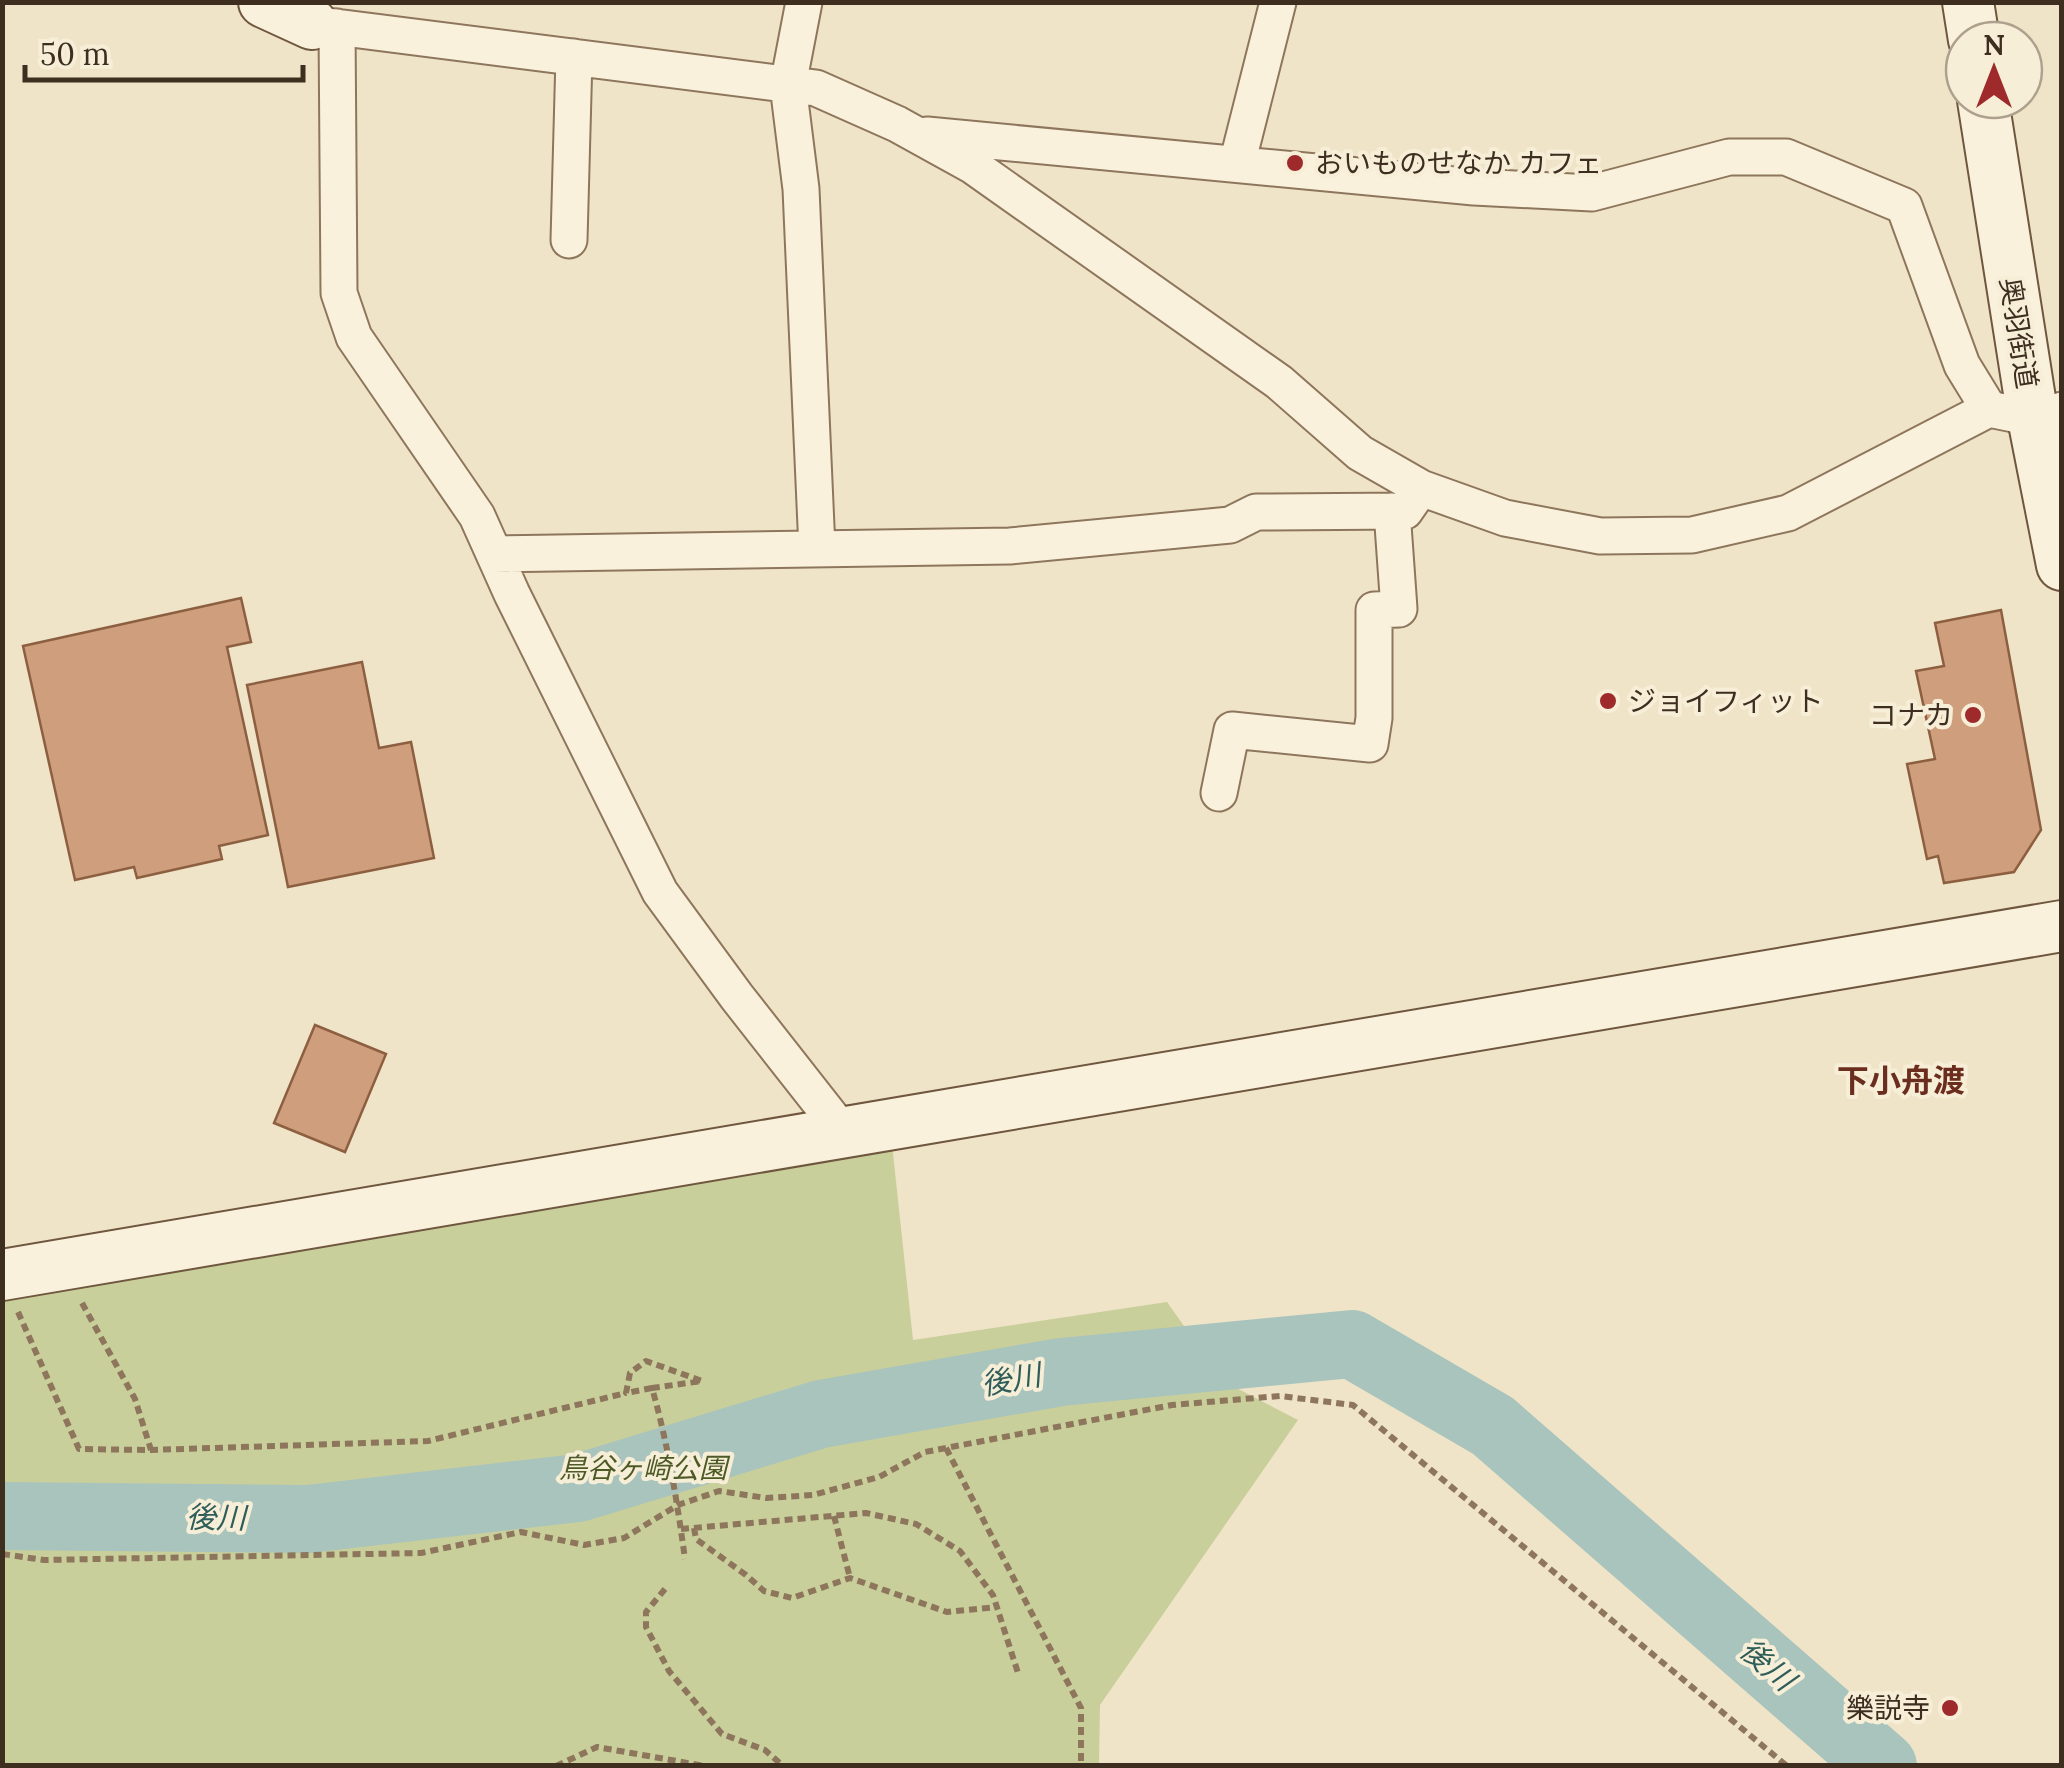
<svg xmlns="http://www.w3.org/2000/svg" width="2064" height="1768" font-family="Lora,'Noto Sans JP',serif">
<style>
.green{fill:#c9cf9b}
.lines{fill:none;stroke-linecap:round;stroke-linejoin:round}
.river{stroke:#a9c4bc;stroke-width:68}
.building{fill:#cf9f7d;stroke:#8d5f41;stroke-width:2.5}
.street-casing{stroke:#8d765c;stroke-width:39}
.secondary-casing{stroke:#6f573f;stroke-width:54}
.path{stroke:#8d765c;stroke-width:6;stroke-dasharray:8 5;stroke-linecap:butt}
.street{stroke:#faf1dc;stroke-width:35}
.secondary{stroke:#faf1dc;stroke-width:50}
.poi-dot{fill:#9e2a2b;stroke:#f7eed8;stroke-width:4}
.labels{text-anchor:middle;stroke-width:8;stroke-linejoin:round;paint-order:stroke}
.poi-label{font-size:28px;fill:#3d2e20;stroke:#f7eed8;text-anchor:start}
.street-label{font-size:28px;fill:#3d2e20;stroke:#f7eed8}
.park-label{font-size:28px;font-style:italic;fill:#4d5a26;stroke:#f7eed8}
.water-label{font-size:30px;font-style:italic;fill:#2f5d5a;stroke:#f7eed8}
.quarter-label{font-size:32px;font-weight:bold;fill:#6b2e1e;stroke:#f7eed8}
</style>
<rect width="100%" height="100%" fill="#f0e4c8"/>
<!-- green -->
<path class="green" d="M 890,1125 L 913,1340 L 1167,1302 L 1223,1381 L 1298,1420 L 1100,1705 L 1099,1765 L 3,1766 L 3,1273 Z"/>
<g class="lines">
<!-- river -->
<path class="river" d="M 2,1516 L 308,1519 L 578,1488 L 821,1414 L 1061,1372 L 1352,1344 L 1493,1426 L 1883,1766"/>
</g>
<!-- building -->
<path class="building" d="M 241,598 L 251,642 L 227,647 L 268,835 L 219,846 L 222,859 L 137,878 L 134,867 L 75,880 L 23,646 Z
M 2001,610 L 2041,830 L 2014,872 L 1944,883 L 1938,856 L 1927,859 L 1907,764 L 1935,759 L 1916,671 L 1944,666 L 1935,623 Z
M 362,662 L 379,748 L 411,742 L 434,858 L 288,887 L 247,685 Z
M 315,1025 L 386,1054 L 345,1152 L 274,1123 Z"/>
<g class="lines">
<defs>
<path id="street" d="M 804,2 L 788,85 L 801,189 L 817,549
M 312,24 L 816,88 L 897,124 L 973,166 L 1279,382 L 1360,453 L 1421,488 L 1505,518 L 1600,536 L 1692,535 L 1788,513 L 1989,409 L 2033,418 L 2062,410
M 337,27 L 339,293 L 354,337 L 477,516 L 512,594 L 660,892 L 737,997 L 843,1132
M 927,135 L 1474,187 L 1592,193 L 1729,157 L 1786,157 L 1904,206 L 1962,365 L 1989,409
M 1237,164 L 1278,2
M 569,240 L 574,57
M 494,554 L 1010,546 L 1230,525 L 1256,512 L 1405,511 L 1421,488
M 1219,793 L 1232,730 L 1370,744 L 1374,718 L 1374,610 L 1399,609 L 1392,511"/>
<path id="secondary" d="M 264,2 L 312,24
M 1968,2 L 1974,40
M 1983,100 L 2033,418 L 2062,565
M 2,1275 L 2062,926"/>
</defs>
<!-- street casing -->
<use href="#street" class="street-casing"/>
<!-- secondary casing -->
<use href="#secondary" class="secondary-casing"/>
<!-- path -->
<path class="path" d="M 82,1303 L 135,1399 L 151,1450
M 18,1312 L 79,1449 L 151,1450 L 428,1441 L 626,1393
M 652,1388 L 626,1393 L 630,1373 L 646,1361 L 702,1381 L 652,1388 C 668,1444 677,1501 685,1559
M 946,1448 L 1081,1708 L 1081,1766
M 834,1516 L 850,1578
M 694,1528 L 696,1539 L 746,1575 L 764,1591 L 792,1598 L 850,1578 L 947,1612 L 997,1607
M 681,1529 L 866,1513 L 916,1524 L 960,1551 L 993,1595 L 1018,1673
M 2,1554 L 44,1560 L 421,1553 L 521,1532 L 584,1545 L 624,1538 L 678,1505 L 719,1491 L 766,1498 L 813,1495 L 879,1477 L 925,1452 L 1172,1405 L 1280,1396 L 1353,1405 L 1787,1766
M 665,1589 L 646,1612 L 646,1627 L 669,1671 L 722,1734 L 765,1750 L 783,1766
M 556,1766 L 597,1747 L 705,1766"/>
<!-- street -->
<use href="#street" class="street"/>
<!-- secondary -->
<use href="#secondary" class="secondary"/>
</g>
<!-- markers -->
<g class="poi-dot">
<circle cx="1295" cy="163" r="10"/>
<circle cx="1608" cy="701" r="10"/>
<circle cx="1973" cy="715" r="10"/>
<circle cx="1950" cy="1708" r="10"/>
</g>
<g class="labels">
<!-- poi labels -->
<g class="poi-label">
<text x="1315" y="173">おいものせなか カフェ</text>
<text x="1628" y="711">ジョイフィット</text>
<text x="1953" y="725" text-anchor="end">コナカ</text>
<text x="1930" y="1718" text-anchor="end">樂説寺</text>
</g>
<!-- street labels -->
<g class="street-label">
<text transform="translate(2019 333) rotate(81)" y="10">奥羽街道</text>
</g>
<!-- park labels -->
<g class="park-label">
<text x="643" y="1478">鳥谷ヶ崎公園</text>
</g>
<!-- water labels -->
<g class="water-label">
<text transform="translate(1011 1380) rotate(-10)" y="10">後川</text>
<text transform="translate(216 1518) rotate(1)" y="10">後川</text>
<text transform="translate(1767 1665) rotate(41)" y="10">後川</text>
</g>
<!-- quarter labels -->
<g class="quarter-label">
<text x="1901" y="1092">下小舟渡</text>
</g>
</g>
<!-- border -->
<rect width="2064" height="1768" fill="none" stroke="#3d2e20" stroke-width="10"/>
<!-- north arrow -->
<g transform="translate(1994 70)"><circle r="48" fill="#f7eed8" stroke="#ada18e" stroke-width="2.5"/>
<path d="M0-8L18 38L0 25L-18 38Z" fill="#9e2a2b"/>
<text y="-15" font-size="28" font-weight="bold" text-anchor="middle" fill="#3d2e20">N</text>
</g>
<!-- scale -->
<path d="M25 65v15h278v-15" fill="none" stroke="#3d2e20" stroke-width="5"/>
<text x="40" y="65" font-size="30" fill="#3d2e20" stroke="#f7eed8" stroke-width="8" paint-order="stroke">50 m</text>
</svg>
